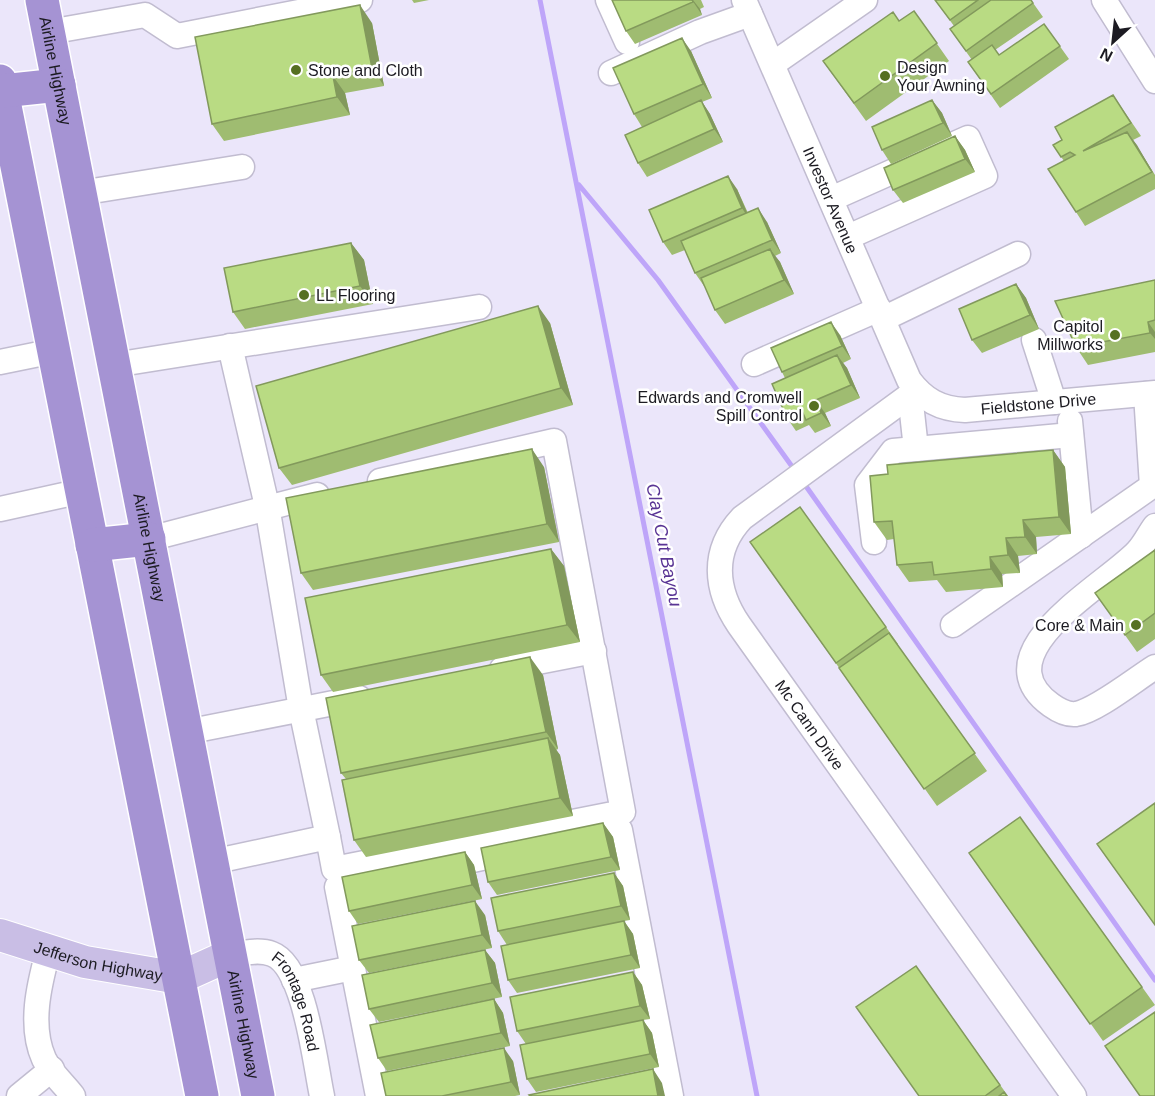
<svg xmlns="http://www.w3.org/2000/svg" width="1155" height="1096" font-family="Helvetica,sans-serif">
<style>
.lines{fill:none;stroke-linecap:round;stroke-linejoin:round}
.stream{stroke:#bea5f9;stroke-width:5}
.minor-casing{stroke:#c1bcd0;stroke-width:27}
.major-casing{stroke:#fff;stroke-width:34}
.highway-casing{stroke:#fff;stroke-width:36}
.minor{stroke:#fff;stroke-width:24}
.major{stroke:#c9bee5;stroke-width:32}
.highway{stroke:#a593d3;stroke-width:33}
.wall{fill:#9fbc71}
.shaded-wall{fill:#82995c}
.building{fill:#b9db83;stroke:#82995c;stroke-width:1.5}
.poi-dot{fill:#567022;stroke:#fff;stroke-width:2}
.labels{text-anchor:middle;stroke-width:5;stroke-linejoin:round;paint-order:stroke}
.poi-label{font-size:16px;fill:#1c1b22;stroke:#fff;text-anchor:start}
.street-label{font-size:16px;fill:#1c1b22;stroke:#fff}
.water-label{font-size:18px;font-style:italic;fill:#5a3595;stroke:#fff}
</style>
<rect width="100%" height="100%" fill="#ebe6fa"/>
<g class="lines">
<!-- stream -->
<path class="stream" d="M 540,0 L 757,1096
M 579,185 L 658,280 L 796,472
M 803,482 L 1155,980"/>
<defs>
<g id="minor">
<path d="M 608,0 L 627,42"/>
<path id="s1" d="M 744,0 L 909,380 C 924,400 940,409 965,410 L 1155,393"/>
<path d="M 1104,0 L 1155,81"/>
<path d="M 49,32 L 145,15 L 177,36 L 360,0"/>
<path d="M 773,64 L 865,0"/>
<path d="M 611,73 L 700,32 L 750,14"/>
<path d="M 80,193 L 242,167"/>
<path d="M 831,199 L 968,138 L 985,176 L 848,237"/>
<path d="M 883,319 L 1018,254"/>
<path d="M 1034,340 L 1054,402"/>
<path d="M 230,346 L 267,506 L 301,709 L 328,837"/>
<path d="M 0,362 L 54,351"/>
<path d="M 754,364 L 879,309"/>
<path d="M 114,365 L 479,307"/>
<path id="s2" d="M 917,390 L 742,518 C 711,551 715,590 739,625 L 1074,1096"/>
<path d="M 910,394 L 916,449"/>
<path d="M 1070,421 L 1081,536"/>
<path d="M 0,509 L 82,491"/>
<path d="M 1155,526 C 1149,534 1144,545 1137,552 C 1105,586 979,653 1051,705 C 1058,710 1067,715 1076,714 C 1096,711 1137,678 1155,667"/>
<path d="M 149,539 L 317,495"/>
<path d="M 874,542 L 867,485 L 893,451 L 1071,435"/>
<path d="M 953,625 L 1152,486 L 1146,394"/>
<path d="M 502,669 L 594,651"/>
<path d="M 186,732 L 359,698"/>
<path d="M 578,839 L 620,830 L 671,1096"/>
<path d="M 212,862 L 328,837 L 334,869 L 623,812 L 554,441 L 380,481"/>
<path d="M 440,867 L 515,851"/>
<path d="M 376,879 L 337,887 L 378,1096"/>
<path d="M 48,952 C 39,985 29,1026 44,1059 C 50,1072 64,1084 73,1096"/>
<path id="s3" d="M 230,955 C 243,953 259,949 272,954 C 305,966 315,1064 322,1096"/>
<path d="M 294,980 L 353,968"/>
<path d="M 19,1096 L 52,1069"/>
</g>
<g id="major">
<path id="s4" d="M 0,935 L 85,962 L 179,978 L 230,955"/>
</g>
<g id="highway">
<path id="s5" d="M 42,0 L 258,1096"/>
<path d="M 0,81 L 202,1096"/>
<path d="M 2,91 L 59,85"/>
<path d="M 92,545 L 149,539"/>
</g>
</defs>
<!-- minor casing -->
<use href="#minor" class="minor-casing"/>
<!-- major casing -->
<use href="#major" class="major-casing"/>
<!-- highway casing -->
<use href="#highway" class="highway-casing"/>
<!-- minor -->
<use href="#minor" class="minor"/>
<!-- major -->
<use href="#major" class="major"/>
<!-- highway -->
<use href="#highway" class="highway"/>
</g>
<!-- wall -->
<path class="wall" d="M 412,0 L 429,0 L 414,3 Z
M 612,0 L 701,0 L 704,7 L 700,9 L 702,15 L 635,44 L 626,31 Z
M 935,0 L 1031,0 L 1043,17 L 995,50 L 999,55 L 1044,24 L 1069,59 L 1000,108 L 968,62 L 972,60 L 950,29 L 954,26 Z
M 914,11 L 949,61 L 866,121 L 823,61 L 899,21 Z
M 372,23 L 384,86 L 345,93 L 350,115 L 224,141 L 212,124 Z
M 691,51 L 712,98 L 702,102 L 710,114 L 723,142 L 647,177 L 638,163 L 642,127 L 634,114 Z
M 1113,95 L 1141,136 L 1133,140 L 1155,175 L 1155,189 L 1085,226 L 1076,212 L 1064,161 L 1053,145 L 1062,140 Z
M 932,100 L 942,113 L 952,136 L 891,164 L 882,150 Z
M 955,136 L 965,150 L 975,172 L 903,203 L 893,190 Z
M 737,189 L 748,213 L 767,222 L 781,253 L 775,256 L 780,262 L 794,294 L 725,324 L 715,310 L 705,286 L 704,286 L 695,273 L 685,250 L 672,255 L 663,242 Z
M 351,243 L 364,260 L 373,304 L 245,329 L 233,312 Z
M 1155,280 L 1155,352 L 1088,365 L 1076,347 Z
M 1016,284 L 1026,298 L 1039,329 L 982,353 L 972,340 Z
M 550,323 L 573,405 L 292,485 L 279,468 Z
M 840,335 L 851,359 L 843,363 L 847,368 L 860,398 L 825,413 L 831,426 L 815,433 L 809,425 L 796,431 L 787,418 L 785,378 L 782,372 Z
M 1053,450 L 1065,467 L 1071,534 L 1036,537 L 1037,554 L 1018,556 L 1020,573 L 1002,574 L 1003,587 L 946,592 L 937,580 L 909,582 L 897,565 L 894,539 L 887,540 L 874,522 L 888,474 Z
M 544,467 L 559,542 L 313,590 L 301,573 Z
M 750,542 L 886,627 L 898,644 L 897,645 L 987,771 L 937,806 Z
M 551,549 L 564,566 L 580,642 L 333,692 L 321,675 Z
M 1155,550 L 1155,639 L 1137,652 L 1095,593 Z
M 543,675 L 558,749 L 556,750 L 560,755 L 573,816 L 366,857 L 354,840 L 346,779 L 341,773 Z
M 1020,817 L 1155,1005 L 1103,1041 L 969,853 Z
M 603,823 L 613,837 L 620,870 L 497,895 L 488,882 Z
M 465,852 L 474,865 L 482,899 L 358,924 L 349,911 Z
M 614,873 L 623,886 L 630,920 L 624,921 L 633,934 L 640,968 L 517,993 L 508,980 L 507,945 L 498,931 Z
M 485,915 L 492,948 L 369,973 L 359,960 Z
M 485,950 L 495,963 L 502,997 L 379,1022 L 369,1009 Z
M 916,966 L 1008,1096 L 919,1096 Z
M 633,972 L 642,985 L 650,1019 L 643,1020 L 652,1033 L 659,1067 L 536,1092 L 527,1079 L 526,1044 L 517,1031 Z
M 494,999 L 503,1013 L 510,1046 L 387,1071 L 378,1058 Z
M 513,1061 L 520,1095 L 515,1096 L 386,1096 Z"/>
<!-- shaded-wall -->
<path class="shaded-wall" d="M 692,0 L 693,0 L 700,9 L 702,15 Z
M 360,5 L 372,23 L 384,86 L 372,68 Z
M 682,38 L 691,51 L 712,98 L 703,84 Z
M 333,76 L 345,93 L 350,115 L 337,97 Z
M 701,100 L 710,114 L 723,142 L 714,129 Z
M 932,100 L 942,113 L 952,136 L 943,123 Z
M 1127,132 L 1137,145 L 1155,176 Z
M 955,136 L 965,150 L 975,172 L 965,159 Z
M 728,176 L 737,189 L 751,222 L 742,208 Z
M 758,208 L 767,222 L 781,253 L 772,240 Z
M 351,243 L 364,260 L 373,304 L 360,286 Z
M 770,249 L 780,262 L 794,294 L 784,280 Z
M 1016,284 L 1026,298 L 1039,329 L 1030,315 Z
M 538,306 L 550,323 L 573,405 L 561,388 Z
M 831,322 L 840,335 L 851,359 L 842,346 Z
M 1148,322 L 1155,332 L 1155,339 L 1150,333 Z
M 837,355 L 847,368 L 860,398 L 851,385 Z
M 816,400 L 825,413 L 831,426 L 821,413 Z
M 532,449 L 544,467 L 559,542 L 547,524 Z
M 1053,450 L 1065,467 L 1071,534 L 1059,517 Z
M 1023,520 L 1036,537 L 1037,554 L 1025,537 Z
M 1006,538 L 1018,556 L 1020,573 L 1008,555 Z
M 551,549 L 564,566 L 580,642 L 567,625 Z
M 990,557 L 1002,574 L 1003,587 L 991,569 Z
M 530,657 L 543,675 L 558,749 L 546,732 Z
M 548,738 L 560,755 L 573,816 L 560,798 Z
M 603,823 L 613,837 L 620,870 L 611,857 Z
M 465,852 L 474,865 L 482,899 L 472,885 Z
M 614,873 L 623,886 L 630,920 L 621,906 Z
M 475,901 L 485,915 L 492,948 L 482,935 Z
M 624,921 L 633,934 L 640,968 L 631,955 Z
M 485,950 L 495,963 L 502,997 L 492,983 Z
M 633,972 L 642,985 L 650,1019 L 640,1006 Z
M 494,999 L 503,1013 L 510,1046 L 501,1033 Z
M 643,1020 L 652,1033 L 659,1067 L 650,1054 Z
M 504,1048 L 513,1061 L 520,1095 L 511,1082 Z
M 653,1069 L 662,1083 L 665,1096 L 658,1096 Z"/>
<!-- building -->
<path class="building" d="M 612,0 L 692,0 L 693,2 L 626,31 Z
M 935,0 L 978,0 L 950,20 Z
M 991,0 L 1031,0 L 1033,3 L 966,51 L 950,29 Z
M 360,5 L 372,68 L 333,76 L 337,97 L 212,124 L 195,37 Z
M 914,11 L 937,43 L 854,103 L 823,61 L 893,12 L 899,21 Z
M 1044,24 L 1060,46 L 991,94 L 968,62 L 992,45 L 999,55 Z
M 682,38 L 703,84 L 634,114 L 613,68 Z
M 1113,95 L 1131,123 L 1083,151 L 1127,132 L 1152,172 L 1076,212 L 1048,169 L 1075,155 L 1070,152 L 1061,157 L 1053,145 L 1062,140 L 1055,127 Z
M 701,100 L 714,129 L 638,163 L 625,135 Z
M 932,100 L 943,123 L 882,150 L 872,127 Z
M 955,136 L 965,159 L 893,190 L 884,168 Z
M 728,176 L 742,208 L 663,242 L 649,210 Z
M 758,208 L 772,240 L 695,273 L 681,241 Z
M 351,243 L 360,286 L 233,312 L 224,268 Z
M 770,249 L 784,280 L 715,310 L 701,278 Z
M 1155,280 L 1155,320 L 1148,322 L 1150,333 L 1076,347 L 1055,301 Z
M 1016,284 L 1030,315 L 972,340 L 959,309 Z
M 538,306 L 561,388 L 279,468 L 256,386 Z
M 831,322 L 842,346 L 782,372 L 771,348 Z
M 837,355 L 851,385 L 816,400 L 821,413 L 806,420 L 802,411 L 787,418 L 772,384 Z
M 532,449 L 547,524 L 301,573 L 286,498 Z
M 1053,450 L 1059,517 L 1023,520 L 1025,537 L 1006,538 L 1008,555 L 990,557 L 991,569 L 934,575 L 932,562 L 897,565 L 892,521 L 874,522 L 870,476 L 888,474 L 887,465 Z
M 800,507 L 886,627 L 836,663 L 750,542 Z
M 551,549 L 567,625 L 321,675 L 305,598 Z
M 1155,550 L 1155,613 L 1125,635 L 1095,593 Z
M 889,633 L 975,753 L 924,789 L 839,668 Z
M 530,657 L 546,732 L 341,773 L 326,698 Z
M 548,738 L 560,798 L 354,840 L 342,780 Z
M 1155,803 L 1155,925 L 1097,844 Z
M 1020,817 L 1142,987 L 1090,1024 L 969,853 Z
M 603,823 L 611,857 L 488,882 L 481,848 Z
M 465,852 L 472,885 L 349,911 L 342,877 Z
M 614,873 L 621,906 L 498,931 L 491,898 Z
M 475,901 L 482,935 L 359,960 L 352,926 Z
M 624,921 L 631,955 L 508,980 L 501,946 Z
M 485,950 L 492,983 L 369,1009 L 362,975 Z
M 916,966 L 1000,1085 L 985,1096 L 919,1096 L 856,1007 Z
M 633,972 L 640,1006 L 517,1031 L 510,997 Z
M 494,999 L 501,1033 L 378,1058 L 370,1025 Z
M 1155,1012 L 1155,1096 L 1140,1096 L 1105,1046 Z
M 643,1020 L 650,1054 L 527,1079 L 520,1045 Z
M 504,1048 L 511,1082 L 442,1096 L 386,1096 L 381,1073 Z
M 653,1069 L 658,1096 L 530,1096 L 529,1095 Z
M 1004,1092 L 1007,1096 L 999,1096 Z"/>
<!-- markers -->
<g class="poi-dot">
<circle cx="296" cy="70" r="6"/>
<circle cx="885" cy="76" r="6"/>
<circle cx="304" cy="295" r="6"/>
<circle cx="1115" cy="335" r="6"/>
<circle cx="814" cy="406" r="6"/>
<circle cx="1136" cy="625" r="6"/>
</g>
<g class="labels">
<!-- poi labels -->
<g class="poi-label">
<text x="897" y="73">Design<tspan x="897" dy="18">Your Awning</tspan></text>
<text x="308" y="76">Stone and Cloth</text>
<text x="316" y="301">LL Flooring</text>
<text x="1103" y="332" text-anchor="end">Capitol<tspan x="1103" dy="18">Millworks</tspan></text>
<text x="802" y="403" text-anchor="end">Edwards and Cromwell<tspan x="802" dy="18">Spill Control</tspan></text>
<text x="1124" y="631" text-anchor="end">Core &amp; Main</text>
</g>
<!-- street labels -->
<g class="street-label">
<text dy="6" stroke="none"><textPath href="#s5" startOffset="72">Airline Highway</textPath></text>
<text dy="6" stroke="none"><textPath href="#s1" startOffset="218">Investor Avenue</textPath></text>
<text dy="6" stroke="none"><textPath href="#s1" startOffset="554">Fieldstone Drive</textPath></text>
<text dy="6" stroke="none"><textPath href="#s5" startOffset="558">Airline Highway</textPath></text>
<text dy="6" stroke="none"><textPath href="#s2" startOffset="456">Mc Cann Drive</textPath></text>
<text dy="6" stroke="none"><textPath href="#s4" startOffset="102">Jefferson Highway</textPath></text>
<text dy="6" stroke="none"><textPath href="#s3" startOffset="98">Frontage Road</textPath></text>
<text dy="6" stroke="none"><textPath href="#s5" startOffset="1044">Airline Highway</textPath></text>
</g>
<!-- water labels -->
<g class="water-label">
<text transform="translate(664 545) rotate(79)" y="6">Clay Cut Bayou</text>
</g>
</g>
<!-- north arrow -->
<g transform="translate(1113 42) rotate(207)" stroke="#ffffff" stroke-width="4.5" paint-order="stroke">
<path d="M0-4.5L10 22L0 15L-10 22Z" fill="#1c1b22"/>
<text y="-9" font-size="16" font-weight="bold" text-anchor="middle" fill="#1c1b22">N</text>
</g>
</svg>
